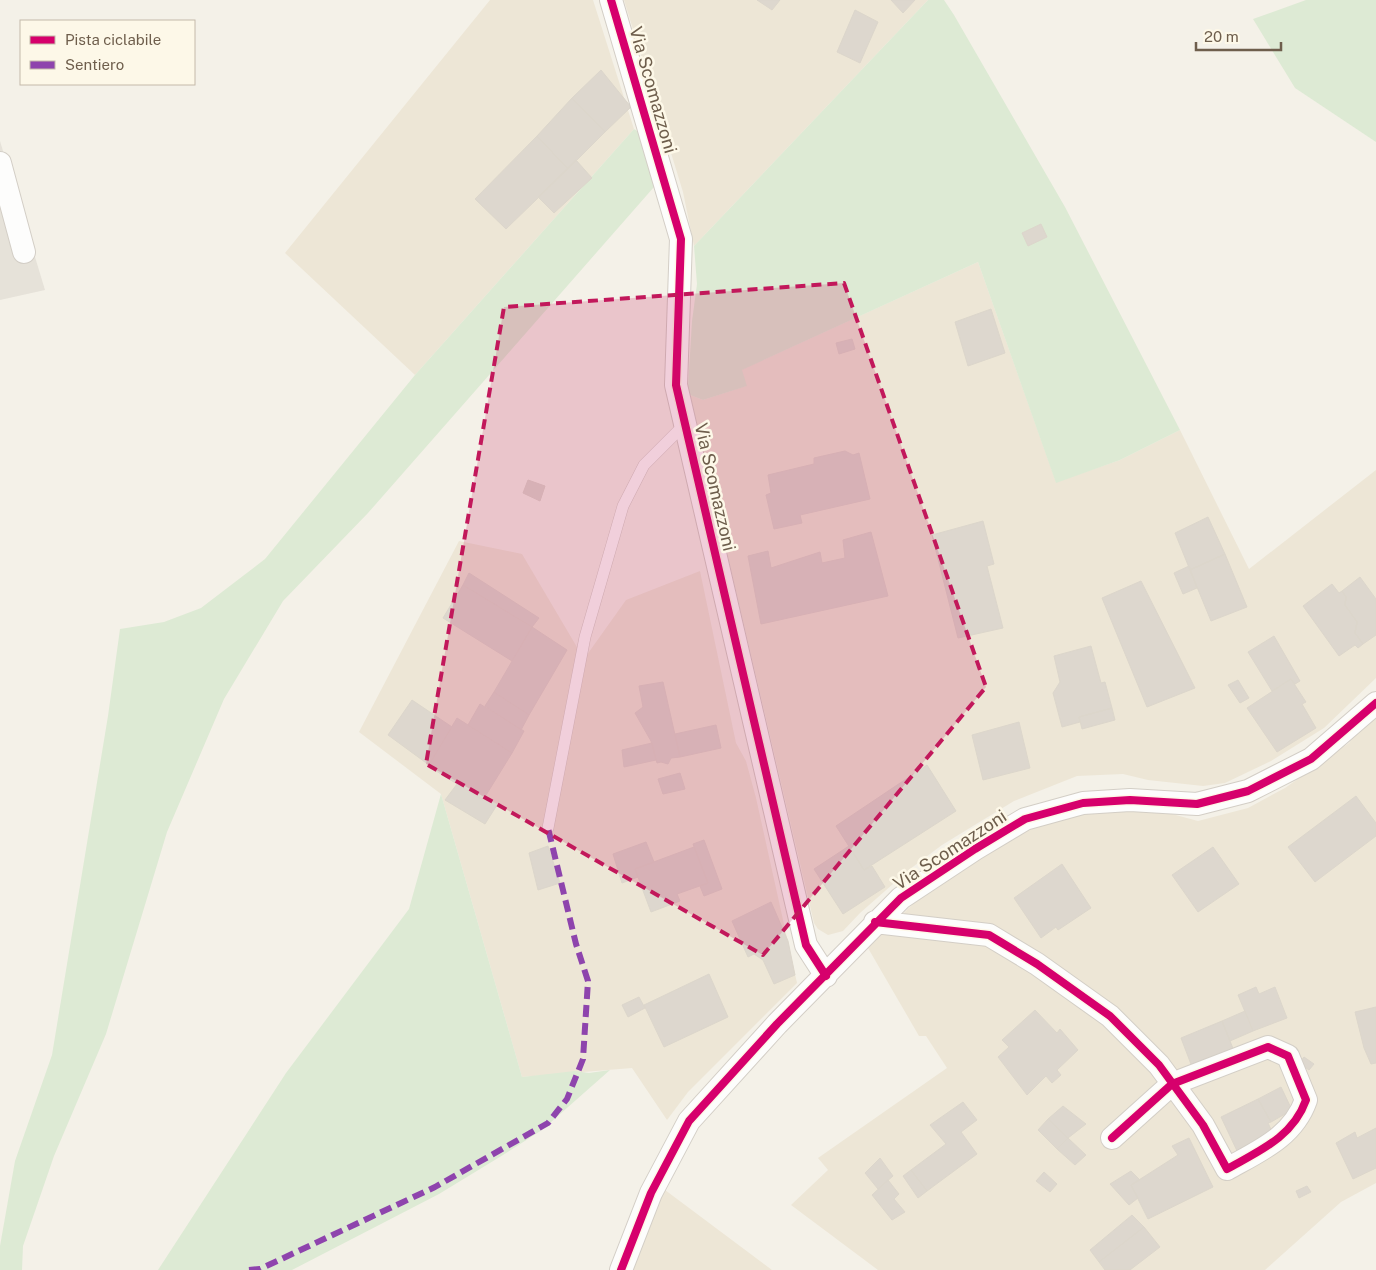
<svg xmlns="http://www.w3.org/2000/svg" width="1376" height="1270" font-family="'Public Sans',sans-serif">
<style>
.residential{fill:#ede6d6}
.industrial{fill:#e6e2d9}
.green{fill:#ddead4}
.building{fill:#ddd7ce;stroke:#dcd6cb}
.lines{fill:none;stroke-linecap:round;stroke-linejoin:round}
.service-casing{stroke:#d3cec6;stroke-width:12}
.minor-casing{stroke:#d3cec6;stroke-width:24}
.service{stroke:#fdfdfc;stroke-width:11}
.minor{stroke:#fdfdfc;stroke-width:22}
.quiet{stroke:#8e44ad;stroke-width:6;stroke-dasharray:12 6;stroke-linecap:butt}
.cycleway-casing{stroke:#fdf8e8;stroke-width:11}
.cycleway{stroke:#d6006c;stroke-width:8}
.marked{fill:#c2185b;fill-opacity:0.2;stroke:#c2185b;stroke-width:4;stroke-dasharray:10 6;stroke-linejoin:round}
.labels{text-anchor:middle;stroke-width:5;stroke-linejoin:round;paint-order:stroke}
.street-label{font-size:18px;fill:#6e5e4c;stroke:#fdf8e8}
</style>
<rect width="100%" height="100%" fill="#f4f1e8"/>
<!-- residential -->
<path class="residential" d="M 490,0 L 593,0 L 634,129 L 415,375 L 285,253 Z
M 624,0 L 928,0 L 694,246 L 683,192 Z
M 978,262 L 1056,482 L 1120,460 L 1180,430 L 1249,569 L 1376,470 L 1376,678 L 1324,728 L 1271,761 L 1225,783 L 1203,786 L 1148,780 L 1123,774 L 1077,776 L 1014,801 L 942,845 L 910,869 L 860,913 L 843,931 L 828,935 L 818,929 L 814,923 L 690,395 L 703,400 L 746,386 L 741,370 Z
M 459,541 L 522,554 L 584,659 L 626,600 L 700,571 L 736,743 L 746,761 L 756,798 L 797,983 L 688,1092 L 667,1120 L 632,1068 L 522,1077 L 441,794 L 359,732 Z
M 1376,708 L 1376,1183 L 1341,1202 L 1265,1270 L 878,1270 L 791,1205 L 828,1170 L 818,1158 L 947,1068 L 926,1036 L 919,1036 L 868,948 L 915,902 L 952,872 L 1051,815 L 1146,807 L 1198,821 L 1248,808 L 1285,788 L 1349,743 Z
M 661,1187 L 772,1270 L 632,1270 Z"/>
<!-- industrial -->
<path class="industrial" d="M 0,141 L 45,290 L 0,300 Z"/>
<!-- green -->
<path class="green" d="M 928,0 L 944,0 L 954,15 L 1065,207 L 1180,430 L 1120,460 L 1056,483 L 978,262 L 742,370 L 747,386 L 703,400 L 690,395 L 688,387 L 692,321 L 697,284 L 694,246 Z
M 1306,0 L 1376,0 L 1376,142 L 1295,88 L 1253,19 Z
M 634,129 L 640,133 L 654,187 L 368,513 L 283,601 L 224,699 L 167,832 L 106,1034 L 54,1156 L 23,1246 L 22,1270 L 0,1270 L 0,1246 L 15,1161 L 52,1055 L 108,716 L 120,629 L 164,622 L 201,608 L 265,559 L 415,375 Z
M 441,794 L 522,1077 L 575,1071 L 589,1073 L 610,1070 L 542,1130 L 503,1155 L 439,1194 L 292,1270 L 158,1270 L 286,1073 L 409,909 Z"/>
<!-- building -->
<path class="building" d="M 757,0 L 780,0 L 772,10 Z
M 891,0 L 915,0 L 903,13 Z
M 855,10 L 878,22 L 860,63 L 837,52 Z
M 601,70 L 631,107 L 605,132 L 572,98 Z
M 572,98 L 605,132 L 568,169 L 537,136 Z
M 537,136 L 568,169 L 506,229 L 475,199 Z
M 576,160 L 592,178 L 554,213 L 538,197 Z
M 1041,224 L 1047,237 L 1028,246 L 1022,233 Z
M 991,309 L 1005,353 L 968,366 L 955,322 Z
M 852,339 L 855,349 L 839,354 L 836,343 Z
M 845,451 L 853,455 L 859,453 L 870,499 L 800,515 L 802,523 L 774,529 L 766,495 L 771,493 L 768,475 L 814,464 L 814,458 Z
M 528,480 L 545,486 L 540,501 L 523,493 Z
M 1208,517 L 1225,554 L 1190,570 L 1175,533 Z
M 983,521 L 994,564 L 987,566 L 1003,628 L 958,638 L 932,535 Z
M 871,532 L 888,596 L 761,624 L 748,556 L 768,551 L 771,568 L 820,552 L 822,563 L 845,558 L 843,540 Z
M 1225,554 L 1247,607 L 1211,621 L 1190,570 Z
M 1189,566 L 1197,588 L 1183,594 L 1174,573 Z
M 469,573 L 539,618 L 532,627 L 463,585 Z
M 1360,577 L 1376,599 L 1376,635 L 1363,644 L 1355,633 L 1357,622 L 1345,605 L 1346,597 L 1342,591 Z
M 1141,581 L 1195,688 L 1147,707 L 1102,598 Z
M 1332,584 L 1339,593 L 1342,591 L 1346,597 L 1345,605 L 1357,622 L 1355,633 L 1363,644 L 1358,648 L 1355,645 L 1339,656 L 1303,606 Z
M 463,585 L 532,627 L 512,661 L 443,618 Z
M 532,627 L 567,650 L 529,715 L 494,692 Z
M 1274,636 L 1300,681 L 1295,684 L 1291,679 L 1272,691 L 1248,652 Z
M 1091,646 L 1101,683 L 1105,682 L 1112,708 L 1079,717 L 1080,722 L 1062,727 L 1053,693 L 1060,682 L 1054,656 Z
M 1291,679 L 1306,702 L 1302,704 L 1316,728 L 1277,752 L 1247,708 Z
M 1238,680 L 1249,698 L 1240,703 L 1228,685 Z
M 663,682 L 680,757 L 671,758 L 668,764 L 661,762 L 657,763 L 651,741 L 635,713 L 643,707 L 639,686 Z
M 494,692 L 529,715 L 521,730 L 485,706 Z
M 412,700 L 452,727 L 429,765 L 388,735 Z
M 480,704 L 524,731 L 512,753 L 468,725 Z
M 1112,708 L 1115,720 L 1082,729 L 1079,717 Z
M 457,718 L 512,753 L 483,800 L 428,766 Z
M 1019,722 L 1030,768 L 983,780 L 972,735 Z
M 716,725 L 721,748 L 680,757 L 675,734 Z
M 652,743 L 656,760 L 624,767 L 622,750 Z
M 927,765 L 956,811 L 864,870 L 836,826 Z
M 680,773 L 685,789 L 663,794 L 658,779 Z
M 457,784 L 483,800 L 485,797 L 497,805 L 485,824 L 445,800 Z
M 1356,796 L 1376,823 L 1376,836 L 1315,882 L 1288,847 Z
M 704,840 L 722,889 L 704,896 L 700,886 L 708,883 L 693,844 Z
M 646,842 L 654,862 L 635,869 L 638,877 L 622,883 L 613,854 Z
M 548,846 L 560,883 L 538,890 L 529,853 Z
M 849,846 L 864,870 L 872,866 L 885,887 L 843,914 L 814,869 Z
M 694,847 L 708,883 L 677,894 L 680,901 L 651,912 L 635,869 Z
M 1213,847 L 1239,884 L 1198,912 L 1172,875 Z
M 1062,864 L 1091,908 L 1058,930 L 1056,927 L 1041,938 L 1014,898 Z
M 771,902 L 788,941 L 795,975 L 774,984 L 763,960 L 754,954 L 748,957 L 732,921 Z
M 709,974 L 728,1017 L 664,1047 L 644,1005 Z
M 1256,987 L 1259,994 L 1275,987 L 1287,1018 L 1253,1031 L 1238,995 Z
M 639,997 L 645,1008 L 628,1017 L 622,1005 Z
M 1376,1007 L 1376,1063 L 1371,1064 L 1364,1048 L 1355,1012 Z
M 1035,1010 L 1057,1033 L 1060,1029 L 1078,1050 L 1057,1070 L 1061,1075 L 1052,1083 L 1046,1076 L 1027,1095 L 998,1057 L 1009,1047 L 1002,1040 Z
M 1245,1011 L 1253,1031 L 1230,1041 L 1222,1021 Z
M 1222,1021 L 1236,1056 L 1194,1072 L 1181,1038 Z
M 1304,1057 L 1314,1064 L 1309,1070 L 1299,1063 Z
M 1281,1087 L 1292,1110 L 1271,1122 L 1258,1099 Z
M 1258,1099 L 1271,1122 L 1268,1123 L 1275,1138 L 1239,1155 L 1221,1117 Z
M 963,1102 L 977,1120 L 961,1132 L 977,1154 L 927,1191 L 911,1170 L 946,1144 L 930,1125 Z
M 1063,1106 L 1086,1124 L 1068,1138 L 1048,1119 Z
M 1048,1119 L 1068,1138 L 1057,1149 L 1038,1130 Z
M 1376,1128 L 1376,1168 L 1353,1179 L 1336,1143 L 1355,1132 L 1357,1138 Z
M 1068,1138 L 1086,1155 L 1075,1165 L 1057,1149 Z
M 1189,1138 L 1213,1187 L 1148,1219 L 1131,1185 L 1178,1155 L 1172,1146 Z
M 880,1158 L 893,1176 L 878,1189 L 865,1173 Z
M 911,1170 L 927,1191 L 918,1198 L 903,1176 Z
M 1131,1171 L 1140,1180 L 1131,1185 L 1138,1198 L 1129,1205 L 1110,1184 Z
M 1044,1172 L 1057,1184 L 1050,1192 L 1036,1181 Z
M 888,1180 L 899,1194 L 894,1199 L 905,1212 L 892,1220 L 872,1195 Z
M 1307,1186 L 1311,1192 L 1299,1198 L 1296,1191 Z
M 1132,1215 L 1144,1227 L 1099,1262 L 1090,1250 Z
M 1144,1227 L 1160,1247 L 1130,1270 L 1105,1270 L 1099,1262 Z"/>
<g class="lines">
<defs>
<path id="service" d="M 548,828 L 585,637 L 623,506 L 644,465 L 685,424"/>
<path id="minor" d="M 611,0 L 681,239 L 676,385 L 806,945 L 826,976
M 0,163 L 24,252
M 875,922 L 989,935 L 1037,964 L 1110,1016 L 1159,1065 L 1203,1125 L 1227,1169 C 1259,1151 1293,1137 1306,1100 L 1288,1056 L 1268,1047 L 1172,1084 L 1112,1138
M 621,1270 L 651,1193 L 689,1121 L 777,1024 L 901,898 L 975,849 L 1025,819 L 1083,803 L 1130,800 L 1197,804 L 1248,791 L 1311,759 L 1376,703"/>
</defs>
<!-- service casing -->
<use href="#service" class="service-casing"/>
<!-- minor casing -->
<use href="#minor" class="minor-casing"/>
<!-- service -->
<use href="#service" class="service"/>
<!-- minor -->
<use href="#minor" class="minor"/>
<!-- quiet -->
<path class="quiet" d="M 249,1270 L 260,1269 L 435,1187 L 548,1123 L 567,1099 L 583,1059 L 588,981 L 576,944 L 548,828"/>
<defs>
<path id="cycleway" d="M 611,0 L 681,239 L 676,385 L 806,945 L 826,976
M 875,922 L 989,935 L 1037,964 L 1110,1016 L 1159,1065 L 1203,1125 L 1227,1169 C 1259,1151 1293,1137 1306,1100 L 1288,1056 L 1268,1047 L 1172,1084 L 1112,1138
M 621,1270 L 651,1193 L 689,1121 L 777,1024 L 901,898 L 975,849 L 1025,819 L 1083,803 L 1130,800 L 1197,804 L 1248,791 L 1311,759 L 1376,703"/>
</defs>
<!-- cycleway casing -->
<use href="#cycleway" class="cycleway-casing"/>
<!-- cycleway -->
<use href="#cycleway" class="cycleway"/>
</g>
<!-- marked area -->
<path class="marked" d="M 844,283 L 986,687 L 763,955 L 426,764 L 504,307 Z"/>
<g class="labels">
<!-- street labels -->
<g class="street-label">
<text transform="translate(653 90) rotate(74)" y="6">Via Scomazzoni</text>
<text transform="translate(715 487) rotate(77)" y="6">Via Scomazzoni</text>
<text transform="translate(950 850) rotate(-33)" y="6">Via Scomazzoni</text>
</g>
</g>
<!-- legend -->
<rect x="20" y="20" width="175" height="65" fill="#fdf8e8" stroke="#c4baaa"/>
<rect x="30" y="36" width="25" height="8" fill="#d6006c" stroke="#c4baaa"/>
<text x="65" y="45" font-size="15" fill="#6e5e4c">Pista ciclabile</text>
<rect x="30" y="61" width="25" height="8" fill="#8e44ad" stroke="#c4baaa"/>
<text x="65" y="70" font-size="15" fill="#6e5e4c">Sentiero</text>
<!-- scale -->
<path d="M1196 42v8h85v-8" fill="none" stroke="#6e5e4c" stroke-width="2.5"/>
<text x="1204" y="42" font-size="15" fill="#6e5e4c" stroke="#fdf8e8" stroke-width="4" paint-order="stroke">20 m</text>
</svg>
